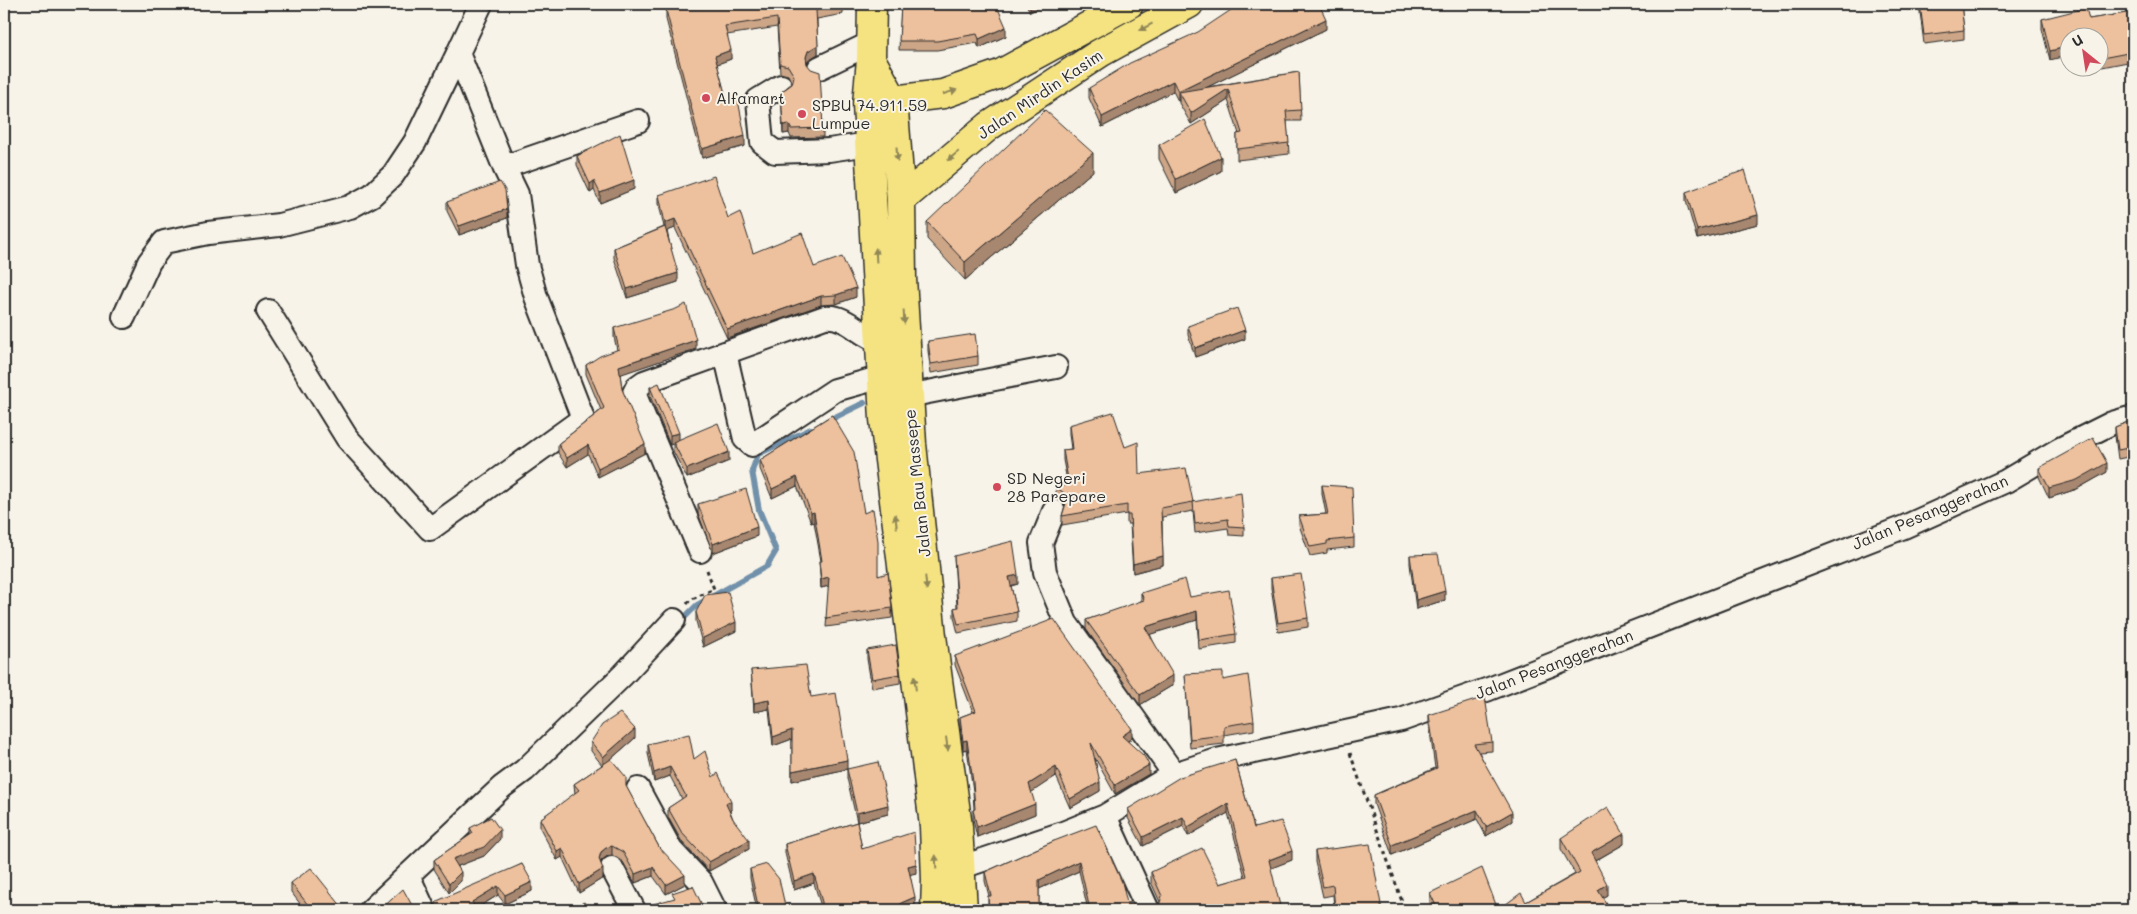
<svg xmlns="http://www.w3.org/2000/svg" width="2137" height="914" font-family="Mali,sans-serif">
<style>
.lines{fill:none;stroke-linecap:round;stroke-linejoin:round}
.stream{stroke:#7190aa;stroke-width:6}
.minor-casing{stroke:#2b2b2b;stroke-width:26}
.highway-casing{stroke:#2b2b2b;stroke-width:31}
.path{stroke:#2b2b2b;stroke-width:3;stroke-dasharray:4 4;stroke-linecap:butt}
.minor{stroke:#f7f3e8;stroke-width:22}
.highway{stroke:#f5e382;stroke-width:28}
.wall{fill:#cda688;stroke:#2b2b2b}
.shaded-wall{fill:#a7876f;stroke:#2b2b2b}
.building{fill:#eec19e;stroke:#2b2b2b}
.oneway{fill:#908756}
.poi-dot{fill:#d1495b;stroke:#f7f3e8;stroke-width:2}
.labels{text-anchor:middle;stroke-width:4;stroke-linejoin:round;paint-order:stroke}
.street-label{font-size:16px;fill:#2b2b2b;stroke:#f7f3e8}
.poi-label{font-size:16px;fill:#2b2b2b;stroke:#f7f3e8;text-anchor:start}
</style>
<rect width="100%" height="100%" fill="#f7f3e8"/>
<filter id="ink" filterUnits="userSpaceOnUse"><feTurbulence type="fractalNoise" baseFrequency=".02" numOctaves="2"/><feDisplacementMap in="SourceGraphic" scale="10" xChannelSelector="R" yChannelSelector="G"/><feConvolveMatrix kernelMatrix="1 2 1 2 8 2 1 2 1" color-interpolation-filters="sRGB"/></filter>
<g filter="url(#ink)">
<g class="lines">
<!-- stream -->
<path class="stream" d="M 827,421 L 864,403
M 680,622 L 697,605 L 767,566 L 776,551 L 759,510 L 752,471 L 758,454 L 811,429"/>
<defs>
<path id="minor" d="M 819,68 L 871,43
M 781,86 L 758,100 L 762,142 L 775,152 L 829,150 L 869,144
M 504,167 L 638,121
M 268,311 L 347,438 L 430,529 L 581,420 L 582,416 L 536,297 L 527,265 L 517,194 L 504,167 L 458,53 L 481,4
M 124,317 L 149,262 L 164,242 L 208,233 L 279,225 L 350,207 L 372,195 L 393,175 L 415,142 L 458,53
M 725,353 L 745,439 L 752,445 L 835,390 L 882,377
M 908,396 L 1056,367
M 1054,511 L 1041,543 L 1045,572 L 1066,623 L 1174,774
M 700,551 L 634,393 L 637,387 L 644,382 L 825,317 C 848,315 859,336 880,341
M 638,789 L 671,850 L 701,882 L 715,910
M 1105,816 L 1148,910
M 962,867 L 1063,833 L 1105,816 L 1174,774 L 1217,760 L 1401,720 L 1489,689 L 1904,527 L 2006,481 L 2060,449 L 2112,423 L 2133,417
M 612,868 L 634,910
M 408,875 L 424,910
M 371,910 L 502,787 L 525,770 L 623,675 L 674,620"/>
<path id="highway" d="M 872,4 L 871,59 L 867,104 L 884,419 L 934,826 L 936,880 L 935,910
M 871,59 L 893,99 L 901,200 L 902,278 L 912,444 L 932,636 L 958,827 L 963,910
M 876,102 L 943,94 L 1000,74 L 1129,4
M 901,200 L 989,126 L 1100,53 L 1189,4"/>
</defs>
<!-- minor casing -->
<use href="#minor" class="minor-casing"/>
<!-- highway casing -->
<use href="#highway" class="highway-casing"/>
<!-- path -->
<path class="path" d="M 687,604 L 690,600 L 714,589 L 707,570
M 1350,753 L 1405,910"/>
<!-- minor -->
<use href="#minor" class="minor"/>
<!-- highway -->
<use href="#highway" class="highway"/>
</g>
<!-- wall -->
<path class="wall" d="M 901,4 L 1006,36 L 979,48 L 977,43 L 937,50 L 899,50 Z
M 1026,4 L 1047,4 L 1030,12 Z
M 1919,4 L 1961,4 L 1964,30 L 1964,39 L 1924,44 Z
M 843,5 L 843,14 L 817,19 L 818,54 L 808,60 L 807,64 L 823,128 L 823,137 L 791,138 L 789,133 L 783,134 L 781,92 L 792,83 L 788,75 L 780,73 L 777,27 L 727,35 L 731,59 L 717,64 L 728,105 L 745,146 L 702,158 L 666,19 L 666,10 Z
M 2133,12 L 2133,61 L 2102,67 L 2100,53 L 2100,38 L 2050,60 L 2042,29 L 2042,19 L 2089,19 Z
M 1326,29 L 1207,87 L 1299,72 L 1301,121 L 1287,121 L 1289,154 L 1237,160 L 1237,134 L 1239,134 L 1228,100 L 1191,124 L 1179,103 L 1179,101 L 1178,101 L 1173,91 L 1102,127 L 1089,98 L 1089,88 Z
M 1159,145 L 1221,171 L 1176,193 L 1159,159 Z
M 577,156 L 634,189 L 600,203 L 594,190 L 590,193 L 577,165 Z
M 1093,171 L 965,280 L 927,239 L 927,222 Z
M 1686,192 L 1758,224 L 1697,239 L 1686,201 Z
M 659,195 L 728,218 L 753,253 L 814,267 L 856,297 L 836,304 L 821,305 L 727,338 L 675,228 L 667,231 L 678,282 L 627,298 L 614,258 L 614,248 L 664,227 L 659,204 Z
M 447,202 L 507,218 L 459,235 L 447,211 Z
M 1188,326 L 1245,339 L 1195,357 L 1188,335 Z
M 614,328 L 696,349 L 620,374 L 622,389 L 645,453 L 598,477 L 588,454 L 567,467 L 558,453 L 558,444 L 601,410 L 586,374 L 586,365 L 617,350 L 614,337 Z
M 928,341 L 978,356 L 978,365 L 931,373 L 928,351 Z
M 650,387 L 679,440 L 729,461 L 687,478 L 673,451 L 673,443 L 670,445 L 650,396 Z
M 832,415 L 864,513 L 878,576 L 892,608 L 892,618 L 826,627 L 829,586 L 821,588 L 819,561 L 821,561 L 814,522 L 811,523 L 797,486 L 772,498 L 760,469 L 760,460 Z
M 2133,420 L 2133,456 L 2118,459 L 2115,436 L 2115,427 Z
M 1069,425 L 1125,447 L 1139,474 L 1244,527 L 1244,536 L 1229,535 L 1228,528 L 1195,533 L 1193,511 L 1162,517 L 1163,565 L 1133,573 L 1130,524 L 1127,524 L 1127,514 L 1062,525 L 1062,516 L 1065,505 L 1064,503 L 1056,496 L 1056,487 L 1068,486 L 1063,460 L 1063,450 L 1071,449 L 1069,434 Z
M 2039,468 L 2107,472 L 2077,489 L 2049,498 L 2039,477 Z
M 1322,485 L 1354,538 L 1354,547 L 1327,550 L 1327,553 L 1310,556 L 1299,525 L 1299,516 L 1326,514 L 1322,494 Z
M 698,504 L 757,536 L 713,553 L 698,513 Z
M 1410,555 L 1445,600 L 1416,609 L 1410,564 Z
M 954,556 L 1018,584 L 1011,586 L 1017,612 L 1017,621 L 958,633 L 954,617 L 954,608 L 957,607 Z
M 1271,578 L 1308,618 L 1308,627 L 1278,632 L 1271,588 Z
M 1141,593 L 1190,597 L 1236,634 L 1236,643 L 1199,649 L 1197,620 L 1150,634 L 1173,685 L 1140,705 L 1086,629 L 1086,620 L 1141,602 Z
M 696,612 L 736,631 L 703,647 L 696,621 Z
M 867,650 L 900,674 L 900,683 L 872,688 L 867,659 Z
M 955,656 L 1132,738 L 1128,741 L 1149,774 L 1115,794 L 1095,758 L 1100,791 L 1070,808 L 1056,776 L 1031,792 L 1035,814 L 977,837 L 973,819 L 973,810 L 974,809 L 973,791 L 967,749 L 963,750 L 960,726 L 960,717 L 973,712 L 955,665 Z
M 751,670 L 811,697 L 847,769 L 792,781 L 792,739 L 773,746 L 769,709 L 754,712 Z
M 1185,674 L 1223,680 L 1254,721 L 1254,730 L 1224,735 L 1224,744 L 1190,748 Z
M 1429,715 L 1492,742 L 1492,751 L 1479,752 L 1512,821 L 1486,836 L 1477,819 L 1392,855 L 1374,804 L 1374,795 L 1435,768 L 1429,724 Z
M 635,738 L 611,759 L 659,847 L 685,884 L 666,894 L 653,876 L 635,883 L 623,862 L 612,855 L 606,857 L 601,861 L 603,878 L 579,893 L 562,857 L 557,860 L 540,828 L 540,819 L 575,794 L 574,784 L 602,765 L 591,751 L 591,742 Z
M 648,744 L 694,759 L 713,777 L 731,810 L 730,811 L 733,819 L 749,849 L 709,871 L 682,842 L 668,817 L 668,808 L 682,799 L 670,776 L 654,782 L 648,753 Z
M 1235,760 L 1254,828 L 1292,860 L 1158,909 L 1160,902 L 1151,882 L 1151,872 L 1220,884 L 1245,877 L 1228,813 L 1188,836 L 1183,826 L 1143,846 L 1128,818 L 1128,809 Z
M 847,769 L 888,814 L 857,822 L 862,849 L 916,873 L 910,874 L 915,906 L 905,910 L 822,910 L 814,883 L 794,890 L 785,853 L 785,844 L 857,822 L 847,778 Z
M 470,828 L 500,839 L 484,856 L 458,866 L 461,881 L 449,893 L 434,869 L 434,860 L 470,835 Z
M 1561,838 L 1624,844 L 1595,861 L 1607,895 L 1602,898 L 1610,910 L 1433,910 L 1430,903 L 1430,893 L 1498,910 L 1526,902 L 1575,874 L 1561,849 Z
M 1054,841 L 1127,903 L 1135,908 L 1141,910 L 1088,910 L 1079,871 L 1039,889 L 1039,910 L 988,910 L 988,896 L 989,896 L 985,881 L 985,872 Z
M 1315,851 L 1382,910 L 1334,910 L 1333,895 L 1323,897 L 1315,862 Z
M 522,864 L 532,891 L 505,904 L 498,895 L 476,909 L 476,910 L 435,910 L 435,908 Z
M 750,869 L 786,910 L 757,910 L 750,878 Z
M 291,883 L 342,910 L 305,910 L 291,892 Z"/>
<!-- shaded-wall -->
<path class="shaded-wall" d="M 1030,4 L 1047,4 L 1030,12 Z
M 2132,4 L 2133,4 L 2133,10 L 2132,10 Z
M 1326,19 L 1326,29 L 1183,99 L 1179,92 L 1179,101 L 1178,101 L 1178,91 Z
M 1006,27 L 1006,36 L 979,48 L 979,39 Z
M 818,45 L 818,54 L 808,60 L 806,67 L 806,57 L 808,51 Z
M 2070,46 L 2070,55 L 2050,60 L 2050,51 Z
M 731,50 L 731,59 L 715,65 L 715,56 Z
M 1173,81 L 1173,91 L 1102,127 L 1102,117 Z
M 1228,89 L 1228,100 L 1191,124 L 1191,113 Z
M 789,124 L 789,133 L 783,134 L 783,125 Z
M 745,136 L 745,146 L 702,158 L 702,149 Z
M 1093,153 L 1093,171 L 965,280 L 965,262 Z
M 1221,157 L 1221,171 L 1176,193 L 1176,179 Z
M 634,180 L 634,189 L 600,203 L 600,193 Z
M 594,181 L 594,190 L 590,193 L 590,184 Z
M 507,209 L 507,218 L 459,235 L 459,226 Z
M 1758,215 L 1758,224 L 1697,239 L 1697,230 Z
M 675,219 L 675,228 L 665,232 L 665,223 Z
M 678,273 L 678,282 L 627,298 L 627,289 Z
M 856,288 L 856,297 L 836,304 L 836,295 Z
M 821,296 L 821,305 L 727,338 L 727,329 Z
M 1245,330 L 1245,339 L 1195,357 L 1195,348 Z
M 696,340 L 696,349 L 619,375 L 619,366 Z
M 679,433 L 679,442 L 670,445 L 670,435 Z
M 645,444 L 645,453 L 598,477 L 598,468 Z
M 588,445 L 588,454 L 567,467 L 567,458 Z
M 729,452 L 729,461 L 687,478 L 687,469 Z
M 2107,463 L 2107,472 L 2077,489 L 2049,498 L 2049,488 Z
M 797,477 L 797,486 L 772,498 L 772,489 Z
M 814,512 L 814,522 L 811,523 L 811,513 Z
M 757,527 L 757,536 L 713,553 L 713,544 Z
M 1163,556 L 1163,565 L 1133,573 L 1133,564 Z
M 1018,575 L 1018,584 L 1009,586 L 1009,577 Z
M 829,577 L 829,586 L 821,588 L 821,579 Z
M 1445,591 L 1445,600 L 1416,609 L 1416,600 Z
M 1197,611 L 1197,620 L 1145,636 L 1145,627 Z
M 736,622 L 736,631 L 703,647 L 703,638 Z
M 1173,675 L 1173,685 L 1140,705 L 1140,695 Z
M 769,700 L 769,709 L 754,712 L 754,703 Z
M 635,729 L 635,738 L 603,766 L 603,757 Z
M 1132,729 L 1132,738 L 1122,745 L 1122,736 Z
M 792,730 L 792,739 L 773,746 L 773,737 Z
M 967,740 L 967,749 L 963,750 L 963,741 Z
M 847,760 L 847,769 L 792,781 L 792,771 Z
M 1149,765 L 1149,774 L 1115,794 L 1115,785 Z
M 670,767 L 670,776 L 654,782 L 654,773 Z
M 1056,767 L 1056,776 L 1029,794 L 1029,784 Z
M 1100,782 L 1100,791 L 1070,808 L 1070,799 Z
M 731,801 L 731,810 L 726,813 L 726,804 Z
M 1035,804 L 1035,814 L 977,837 L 977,827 Z
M 1228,804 L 1228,813 L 1188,836 L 1188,827 Z
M 888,805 L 888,814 L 857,822 L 857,813 Z
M 1477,810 L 1477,819 L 1392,855 L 1392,845 Z
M 1512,812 L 1512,821 L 1486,836 L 1486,827 Z
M 1183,817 L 1183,826 L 1143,846 L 1143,837 Z
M 500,830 L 500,839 L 484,856 L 453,868 L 453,859 Z
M 1624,834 L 1624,844 L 1591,863 L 1591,853 Z
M 749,840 L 749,849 L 709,871 L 709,862 Z
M 612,846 L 612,855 L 606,857 L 601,861 L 599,868 L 599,859 L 601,852 L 606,848 Z
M 562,848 L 562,857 L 557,860 L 557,851 Z
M 1292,851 L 1292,860 L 1269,869 L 1269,860 Z
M 1079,861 L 1079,871 L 1039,889 L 1039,880 Z
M 916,864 L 916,873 L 908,875 L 908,866 Z
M 653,867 L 653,876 L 635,883 L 635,874 Z
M 603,869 L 603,878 L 579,893 L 579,884 Z
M 461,872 L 461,881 L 449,893 L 449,884 Z
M 814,874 L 814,883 L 794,890 L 794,881 Z
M 685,875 L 685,884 L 666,894 L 666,885 Z
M 532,882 L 532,891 L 505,904 L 505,895 Z
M 1607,884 L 1607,895 L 1598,900 L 1598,890 Z
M 498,886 L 498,895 L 474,910 L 472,902 Z
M 915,897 L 915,906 L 905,910 L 901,910 L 901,903 Z
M 1235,907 L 1235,910 L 1226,910 Z"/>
<!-- building -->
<path class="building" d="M 686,4 L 843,4 L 843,5 L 816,10 L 818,45 L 808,51 L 806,57 L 807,64 L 811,69 L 820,72 L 823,128 L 791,129 L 789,124 L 783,125 L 781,92 L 792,84 L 794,76 L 788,66 L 780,64 L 777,18 L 725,26 L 731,50 L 715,56 L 728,105 L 738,100 L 745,136 L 702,149 L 666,10 Z
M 901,4 L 996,4 L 1006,27 L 979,39 L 977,34 L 937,41 L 899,41 Z
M 1240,4 L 1319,4 L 1326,19 L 1178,91 L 1173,81 L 1102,117 L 1089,88 L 1130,63 L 1198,32 Z
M 1920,4 L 1961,4 L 1964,30 L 1924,35 Z
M 2086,8 L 2089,19 L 2133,12 L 2133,52 L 2102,58 L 2100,44 L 2100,38 L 2070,38 L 2070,46 L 2050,51 L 2042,19 Z
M 1299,72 L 1301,110 L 1286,111 L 1289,143 L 1237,149 L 1237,134 L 1242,133 L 1228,89 L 1191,113 L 1179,92 Z
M 1045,110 L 1093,153 L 965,262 L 927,222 Z
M 1205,119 L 1221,157 L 1176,179 L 1159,145 Z
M 620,134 L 634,180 L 600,193 L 594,181 L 590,184 L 577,156 Z
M 1745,170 L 1758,215 L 1697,230 L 1686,192 Z
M 714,176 L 728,218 L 740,212 L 753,253 L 802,233 L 814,267 L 842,257 L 856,288 L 836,295 L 821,296 L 727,329 L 675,219 L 665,223 L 659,195 Z
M 500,182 L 505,190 L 507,209 L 459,226 L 447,202 Z
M 665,227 L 678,273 L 627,289 L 614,248 Z
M 686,304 L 696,340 L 619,366 L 622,389 L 645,444 L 598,468 L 588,445 L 567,458 L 558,444 L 604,408 L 586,365 L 600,356 L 619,349 L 614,328 L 676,309 Z
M 1237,308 L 1245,330 L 1195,348 L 1188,326 Z
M 975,334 L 978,356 L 931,364 L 928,341 Z
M 659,383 L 679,433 L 670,435 L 650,387 Z
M 1113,412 L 1125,447 L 1138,442 L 1139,474 L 1186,468 L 1193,502 L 1161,508 L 1163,556 L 1133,564 L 1130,515 L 1127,515 L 1127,505 L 1062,516 L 1067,500 L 1064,493 L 1056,487 L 1069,485 L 1063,450 L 1072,449 L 1069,425 Z
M 832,415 L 854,452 L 864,513 L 873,509 L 878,541 L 878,576 L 888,573 L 892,608 L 826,618 L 829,577 L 821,579 L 819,561 L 822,561 L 814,512 L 811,513 L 797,477 L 772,489 L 760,460 Z
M 2133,420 L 2133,447 L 2118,450 L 2115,427 Z
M 718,423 L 729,452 L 687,469 L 673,442 Z
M 2093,438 L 2107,463 L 2077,480 L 2049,488 L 2039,468 Z
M 1322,485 L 1352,487 L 1354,538 L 1327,541 L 1327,544 L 1310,547 L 1299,516 L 1328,514 Z
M 746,489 L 757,527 L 713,544 L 698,504 Z
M 1241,493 L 1244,527 L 1229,526 L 1228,519 L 1195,524 L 1193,502 Z
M 1013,541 L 1018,575 L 1009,577 L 1017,612 L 958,624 L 954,608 L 958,607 L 954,556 Z
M 1438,554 L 1445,591 L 1416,600 L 1410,555 Z
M 1301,574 L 1308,618 L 1278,623 L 1271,578 Z
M 1185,579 L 1190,597 L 1229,590 L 1236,634 L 1199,640 L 1197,611 L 1145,627 L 1173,675 L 1140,695 L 1086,620 L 1144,600 L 1141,593 Z
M 728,592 L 736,622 L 703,638 L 696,612 L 705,595 Z
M 1054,619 L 1132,729 L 1122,736 L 1144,756 L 1149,765 L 1115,785 L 1091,743 L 1100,782 L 1070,799 L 1056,767 L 1029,784 L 1035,804 L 977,827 L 973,810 L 975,809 L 973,782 L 967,740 L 963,741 L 960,717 L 976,711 L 955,656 Z
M 896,645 L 900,674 L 872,679 L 867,650 Z
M 806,665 L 811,697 L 836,693 L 847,760 L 792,771 L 792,730 L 773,737 L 769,700 L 754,703 L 751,670 Z
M 1223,672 L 1223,680 L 1248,675 L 1254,721 L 1224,726 L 1224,735 L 1190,739 L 1185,674 Z
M 1485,697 L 1492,742 L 1474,744 L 1512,812 L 1486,827 L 1477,810 L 1392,845 L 1374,795 L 1437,768 L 1429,715 Z
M 620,713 L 635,729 L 603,757 L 591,742 L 602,725 Z
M 689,734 L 694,759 L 705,751 L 713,777 L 718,773 L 731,801 L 726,804 L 733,819 L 749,840 L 709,862 L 682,833 L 668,808 L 686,796 L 670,767 L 654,773 L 648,744 Z
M 611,759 L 626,777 L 626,786 L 659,847 L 685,875 L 666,885 L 653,867 L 635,874 L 623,852 L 612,846 L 606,848 L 601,852 L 599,859 L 603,869 L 579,884 L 562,848 L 557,851 L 540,819 L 579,790 L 574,784 Z
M 1235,760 L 1254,828 L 1281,821 L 1292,851 L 1269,860 L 1281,910 L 1235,910 L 1235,907 L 1226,910 L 1155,910 L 1158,909 L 1162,896 L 1151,872 L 1202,848 L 1220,884 L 1247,876 L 1228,804 L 1188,827 L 1183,817 L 1143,837 L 1128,809 L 1180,777 Z
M 878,762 L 888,805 L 857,813 L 847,769 Z
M 1608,807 L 1624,834 L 1591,853 L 1607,884 L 1598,890 L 1610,910 L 1438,910 L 1430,893 L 1482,868 L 1498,910 L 1521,893 L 1526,902 L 1580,872 L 1561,838 Z
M 491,817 L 500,830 L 484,847 L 453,859 L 461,872 L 449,884 L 434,860 L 473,833 L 470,828 Z
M 857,822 L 862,849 L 914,832 L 916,864 L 908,866 L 915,897 L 901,903 L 901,910 L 823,910 L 822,902 L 814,874 L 794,881 L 785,844 Z
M 1096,825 L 1122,882 L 1127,903 L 1132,902 L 1135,908 L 1137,907 L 1141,910 L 1090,910 L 1079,861 L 1039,880 L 1039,910 L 989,910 L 988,896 L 991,896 L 985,872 L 1054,841 Z
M 1370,844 L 1382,910 L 1335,910 L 1333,885 L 1323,887 L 1315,851 Z
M 522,864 L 532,882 L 505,895 L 498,886 L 472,902 L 476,910 L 436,910 L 435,908 L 437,901 Z
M 767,864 L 779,879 L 786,910 L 759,910 L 750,869 Z
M 311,868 L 342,907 L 338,910 L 312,910 L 291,883 Z
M 693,886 L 703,907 L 707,910 L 642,910 L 646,906 L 675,898 L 672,893 Z
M 403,889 L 414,909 L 412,910 L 380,910 Z
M 584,902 L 589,910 L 569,910 Z"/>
<!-- one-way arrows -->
<defs><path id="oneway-solid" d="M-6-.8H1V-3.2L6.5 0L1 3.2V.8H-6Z" transform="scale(1.25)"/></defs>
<g class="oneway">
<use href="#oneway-solid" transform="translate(1146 27) rotate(151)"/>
<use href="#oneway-solid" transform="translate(950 92) rotate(-17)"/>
<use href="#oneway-solid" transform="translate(897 154) rotate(86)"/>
<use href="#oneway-solid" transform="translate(953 156) rotate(140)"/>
<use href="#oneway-solid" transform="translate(876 255) rotate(-93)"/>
<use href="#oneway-solid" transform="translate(904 317) rotate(87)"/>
<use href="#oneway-solid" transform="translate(896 521) rotate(-97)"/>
<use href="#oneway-solid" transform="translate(926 583) rotate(84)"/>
<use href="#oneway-solid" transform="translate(915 683) rotate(-97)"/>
<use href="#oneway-solid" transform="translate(947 744) rotate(82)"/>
<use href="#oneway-solid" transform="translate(936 862) rotate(-92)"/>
</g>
</g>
<!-- markers -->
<g class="poi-dot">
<circle cx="706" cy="98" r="5"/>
<circle cx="802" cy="114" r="5"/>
<circle cx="997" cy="487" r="5"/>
</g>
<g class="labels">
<!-- street labels -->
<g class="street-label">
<text transform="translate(1040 94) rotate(-34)" y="6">Jalan Mirdin Kasim</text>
<text transform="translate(917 483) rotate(-96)" y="6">Jalan Bau Massepe</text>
<text transform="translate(1930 512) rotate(-23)" y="6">Jalan Pesanggerahan</text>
<text transform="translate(1554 664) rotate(-21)" y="6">Jalan Pesanggerahan</text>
</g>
<!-- poi labels -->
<g class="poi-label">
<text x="716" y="104">Alfamart</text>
<text x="812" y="111">SPBU 74.911.59<tspan x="812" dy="18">Lumpue</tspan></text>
<text x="1007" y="484">SD Negeri<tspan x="1007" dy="18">28 Parepare</tspan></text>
</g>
</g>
<!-- margin -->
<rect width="2137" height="914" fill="none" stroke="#f7f3e8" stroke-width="20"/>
<rect x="10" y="10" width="2117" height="894" fill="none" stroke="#2b2b2b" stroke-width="2" filter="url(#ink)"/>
<!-- north arrow -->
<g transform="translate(2084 52) rotate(330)"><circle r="24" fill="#f7f3e8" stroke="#a5a39c"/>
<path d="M0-4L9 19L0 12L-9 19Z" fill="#d1495b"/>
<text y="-8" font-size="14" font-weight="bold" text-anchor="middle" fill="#2b2b2b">U</text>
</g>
</svg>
